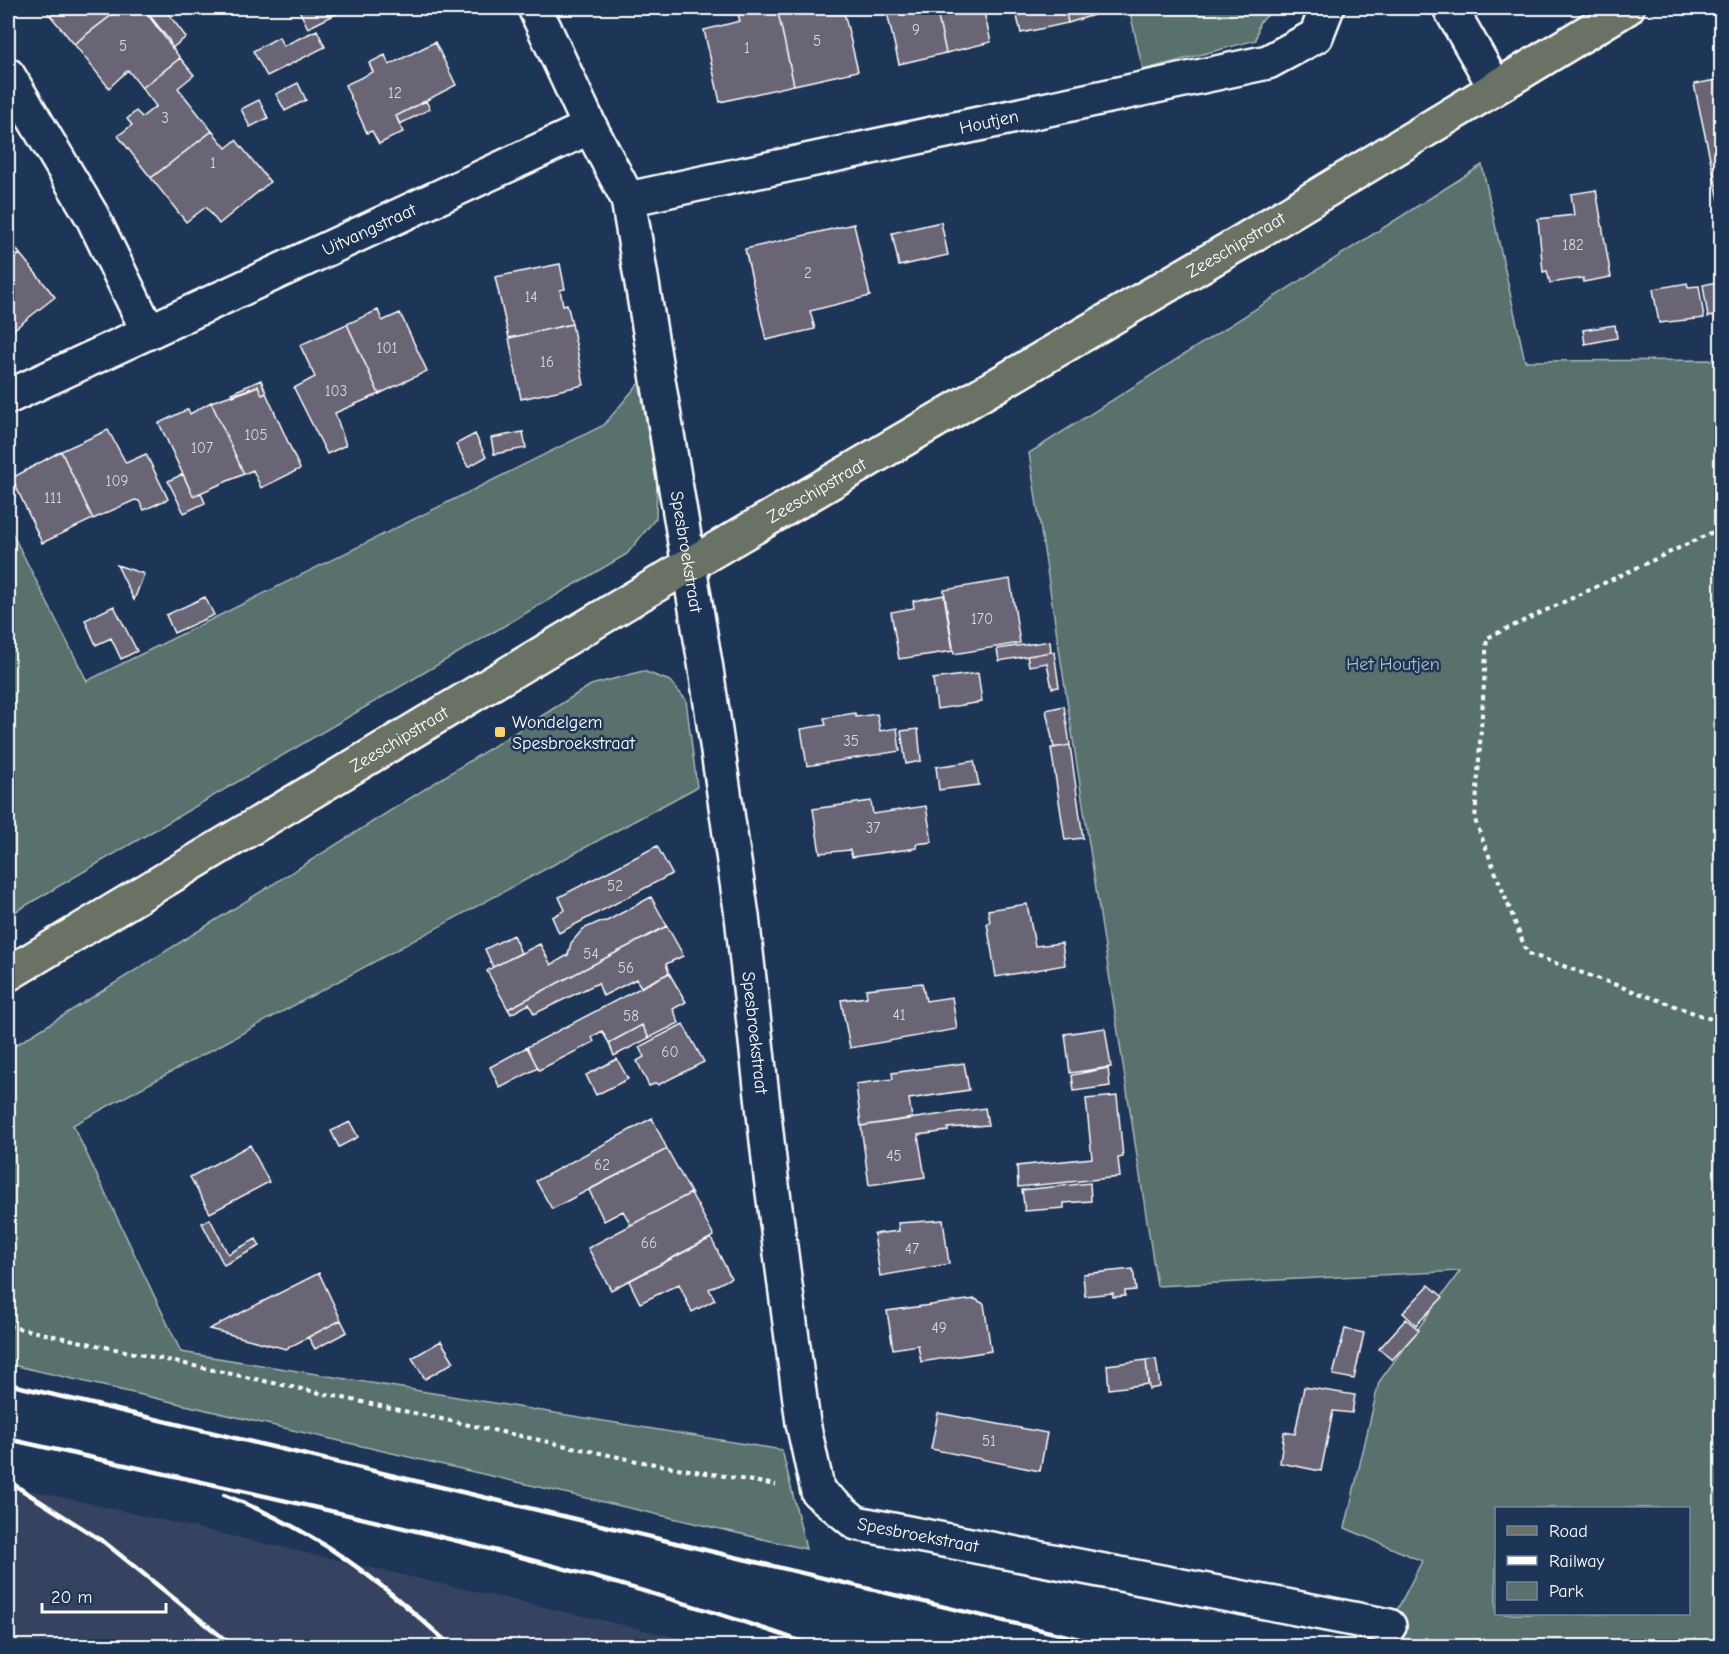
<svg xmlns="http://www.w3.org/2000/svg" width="1729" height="1654" font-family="'Comic Neue',sans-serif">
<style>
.built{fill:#344360}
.green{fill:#58716d;stroke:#acb8b6;stroke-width:1.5;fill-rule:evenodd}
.building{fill:#696575;stroke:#fff;stroke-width:1.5}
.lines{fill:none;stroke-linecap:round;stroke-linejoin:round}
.minor-casing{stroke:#fff;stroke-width:38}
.major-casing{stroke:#fff;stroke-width:38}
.path{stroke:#fff;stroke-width:4;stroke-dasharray:4.5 4.5;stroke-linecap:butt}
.minor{stroke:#1d3557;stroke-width:33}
.major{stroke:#6b7165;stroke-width:33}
.rail{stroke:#fff;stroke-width:4.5}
.poi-dot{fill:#ffd166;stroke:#1d3557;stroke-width:2}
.labels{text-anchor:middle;stroke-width:5;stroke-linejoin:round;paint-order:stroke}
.number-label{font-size:15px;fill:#dad8dc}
.street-label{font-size:18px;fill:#fff;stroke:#1d3557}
.park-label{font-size:18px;fill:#b4bfbd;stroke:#1d3557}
.poi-label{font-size:18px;fill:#fff;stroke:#1d3557;text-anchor:start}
</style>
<rect width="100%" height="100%" fill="#1d3557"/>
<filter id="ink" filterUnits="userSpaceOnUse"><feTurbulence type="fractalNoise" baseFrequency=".0167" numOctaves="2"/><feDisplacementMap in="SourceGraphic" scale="12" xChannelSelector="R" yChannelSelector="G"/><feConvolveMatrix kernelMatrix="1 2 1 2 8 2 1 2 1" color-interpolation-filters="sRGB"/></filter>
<g filter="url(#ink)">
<!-- built -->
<path class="built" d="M 8,1485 L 715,1646 L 8,1646 Z"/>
<!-- green -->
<path class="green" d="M 1129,8 L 1276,8 L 1259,23 L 1256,40 L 1143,70 Z
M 1482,165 L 1525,361 L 1721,360 L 1721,1646 L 1385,1646 L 1389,1626 L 1422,1561 L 1345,1528 L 1379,1382 L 1460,1271 L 1157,1286 L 1029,453 ZM 1496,1508 L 1688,1508 L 1688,1614 L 1496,1614 Z
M 639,383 L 657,481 L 656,518 L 627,554 L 8,916 L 8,525 L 87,681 L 604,425 Z
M 643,671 L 670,681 L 686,700 L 697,787 L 73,1125 L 181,1352 L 782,1450 L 806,1549 L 8,1364 L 8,1050 L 591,685 Z"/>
<!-- building -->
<path class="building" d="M 44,8 L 121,8 L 74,44 Z
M 121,8 L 143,8 L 180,58 L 142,88 L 128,70 L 109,88 L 74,44 Z
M 153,8 L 164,8 L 186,37 L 172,48 L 169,40 L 147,12 Z
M 298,8 L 348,8 L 308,28 Z
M 736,8 L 777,8 L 794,85 L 720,102 L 704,30 L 740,21 Z
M 777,8 L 843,8 L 858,71 L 794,85 Z
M 886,8 L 936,8 L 946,53 L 899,64 Z
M 936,8 L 983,8 L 991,42 L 946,53 Z
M 1015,8 L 1065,8 L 1068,23 L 1021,33 Z
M 1065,8 L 1109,8 L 1110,10 L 1068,23 Z
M 317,30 L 325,47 L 267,76 L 253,51 L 279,37 L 283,46 Z
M 435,42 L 456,85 L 396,116 L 403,132 L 379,144 L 372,131 L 367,133 L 345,85 L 373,72 L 369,63 L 385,55 L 389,65 Z
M 180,58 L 194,75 L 178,88 L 212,131 L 151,178 L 118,136 L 132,125 L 127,119 L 136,111 L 142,117 L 156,106 L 142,88 Z
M 1722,79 L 1722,209 L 1721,209 L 1694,84 Z
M 298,83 L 306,100 L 285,111 L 276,94 Z
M 259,100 L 268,118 L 250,127 L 241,109 Z
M 426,101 L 430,109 L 400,124 L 396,116 Z
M 212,131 L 226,148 L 236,140 L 270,182 L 219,224 L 206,207 L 186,222 L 151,178 Z
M 1596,190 L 1611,277 L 1583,282 L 1583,278 L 1550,283 L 1547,271 L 1543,272 L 1538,219 L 1574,215 L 1571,194 Z
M 941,222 L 948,255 L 899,266 L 892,233 Z
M 854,224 L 870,296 L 810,311 L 815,329 L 766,340 L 745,249 Z
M 8,238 L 20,254 L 8,264 Z
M 20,254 L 55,297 L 8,334 L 8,264 Z
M 560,264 L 565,289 L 560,290 L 563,305 L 567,304 L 572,324 L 509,338 L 495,277 Z
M 1722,281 L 1722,314 L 1708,317 L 1703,285 Z
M 1687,283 L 1688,287 L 1699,286 L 1704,318 L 1659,323 L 1653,289 Z
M 378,310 L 382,321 L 400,313 L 427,371 L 379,394 L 347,324 Z
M 347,324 L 379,394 L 335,413 L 346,445 L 327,454 L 294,388 L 315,377 L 300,345 Z
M 572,324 L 584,385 L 521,399 L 509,338 Z
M 1615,325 L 1617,338 L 1585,344 L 1583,330 Z
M 261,380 L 266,393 L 262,395 L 258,386 L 233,396 L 231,393 Z
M 258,386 L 262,395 L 266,393 L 300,469 L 261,488 L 253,470 L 244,474 L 211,402 Z
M 211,402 L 244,474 L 193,496 L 159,423 L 188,409 L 190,414 Z
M 108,430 L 126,463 L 146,454 L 168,499 L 144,510 L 139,501 L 135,500 L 93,519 L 61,451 Z
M 523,432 L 526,448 L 494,454 L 491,438 Z
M 475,434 L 486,457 L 468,467 L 456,444 Z
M 61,451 L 93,519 L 42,543 L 12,478 Z
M 183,474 L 193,496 L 201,493 L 205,503 L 184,513 L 168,481 Z
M 117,565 L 144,574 L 134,600 Z
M 1010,579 L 1020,643 L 954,654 L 944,590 Z
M 944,595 L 953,651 L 899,659 L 891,612 L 914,608 L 913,601 Z
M 205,597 L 214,615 L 174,633 L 166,615 Z
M 114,606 L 137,651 L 121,659 L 111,638 L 96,645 L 85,620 Z
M 1050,641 L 1051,652 L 999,661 L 997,649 Z
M 1051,652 L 1054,652 L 1059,687 L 1052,688 L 1047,663 L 1029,666 L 1027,656 Z
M 978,673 L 982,702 L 937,709 L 933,679 Z
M 1064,706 L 1070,745 L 1054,748 L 1046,710 Z
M 855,713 L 856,717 L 877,714 L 880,731 L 897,728 L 900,751 L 807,766 L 801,729 L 826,725 L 824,718 Z
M 918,729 L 921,761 L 906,764 L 901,731 Z
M 1070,745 L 1083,838 L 1065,840 L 1051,748 Z
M 974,761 L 979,785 L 939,790 L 936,767 Z
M 871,801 L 873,814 L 926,806 L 932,842 L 916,844 L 917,848 L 852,857 L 850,850 L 820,853 L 813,809 Z
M 657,846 L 672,874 L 559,933 L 552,917 L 565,910 L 559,897 Z
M 651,897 L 667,926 L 508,1009 L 487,971 L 493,967 L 540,944 L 551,965 L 568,955 L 571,943 L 583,929 L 599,922 L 607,921 Z
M 1027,904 L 1035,946 L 1062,943 L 1065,965 L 996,977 L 987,923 L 990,922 L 988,910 Z
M 667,926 L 682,953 L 683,956 L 666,964 L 669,973 L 641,987 L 636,979 L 603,996 L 598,983 L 534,1014 L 529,1004 L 511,1014 L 508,1009 Z
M 513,935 L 521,953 L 493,967 L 485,949 Z
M 669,973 L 686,1002 L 673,1009 L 679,1023 L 649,1038 L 642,1025 L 609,1043 L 602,1031 L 592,1037 L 594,1042 L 539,1070 L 527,1047 Z
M 922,983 L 926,1001 L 952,997 L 957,1029 L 850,1048 L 841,1000 L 867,997 L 866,989 Z
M 683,1024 L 704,1062 L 658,1085 L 657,1083 L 649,1086 L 637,1061 L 644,1057 L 639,1047 Z
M 642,1025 L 649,1038 L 614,1056 L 609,1043 Z
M 1105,1028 L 1111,1067 L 1070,1073 L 1065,1034 Z
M 527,1047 L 538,1068 L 500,1088 L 490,1067 Z
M 617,1059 L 628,1079 L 596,1095 L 586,1075 Z
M 964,1063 L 969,1090 L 909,1099 L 912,1118 L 861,1126 L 856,1084 L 893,1079 L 892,1073 Z
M 1108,1068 L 1110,1086 L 1074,1091 L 1072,1075 Z
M 1117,1096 L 1123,1157 L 1118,1158 L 1120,1177 L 1018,1187 L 1017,1166 L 1092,1158 L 1086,1099 Z
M 985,1108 L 988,1125 L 948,1128 L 948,1131 L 918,1135 L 925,1177 L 869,1185 L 861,1126 Z
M 652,1118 L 667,1149 L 552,1209 L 536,1181 Z
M 350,1122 L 358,1137 L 339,1147 L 331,1131 Z
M 250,1145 L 269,1182 L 210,1213 L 190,1177 Z
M 667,1149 L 691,1193 L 631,1225 L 623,1211 L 604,1221 L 589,1190 Z
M 1090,1183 L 1091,1201 L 1064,1203 L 1064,1208 L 1025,1211 L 1022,1190 Z
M 691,1193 L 714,1236 L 611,1290 L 588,1248 Z
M 210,1219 L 228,1254 L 256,1239 L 260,1246 L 224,1265 L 202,1223 Z
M 943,1220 L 949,1264 L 880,1276 L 874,1234 L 899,1231 L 898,1223 Z
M 711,1238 L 731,1278 L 709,1289 L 715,1300 L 692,1312 L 679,1284 L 640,1303 L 629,1281 Z
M 1133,1269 L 1136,1290 L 1125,1291 L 1125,1296 L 1113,1297 L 1113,1293 L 1085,1296 L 1083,1274 Z
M 319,1273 L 341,1320 L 286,1349 L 209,1329 Z
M 1429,1285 L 1443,1297 L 1416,1325 L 1403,1313 Z
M 975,1299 L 984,1304 L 991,1351 L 921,1362 L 918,1345 L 893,1349 L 887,1311 Z
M 1406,1319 L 1419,1330 L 1392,1360 L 1379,1349 Z
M 341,1320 L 347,1332 L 315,1349 L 308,1337 Z
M 1345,1329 L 1364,1333 L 1354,1379 L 1333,1375 Z
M 441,1341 L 454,1362 L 425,1379 L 412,1358 Z
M 1156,1359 L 1160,1387 L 1149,1389 L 1146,1360 Z
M 1146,1360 L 1148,1384 L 1109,1389 L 1107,1365 Z
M 1304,1387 L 1355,1395 L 1352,1413 L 1333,1411 L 1321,1471 L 1280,1463 L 1284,1432 L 1295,1434 Z
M 938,1413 L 1047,1433 L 1040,1471 L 931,1449 Z"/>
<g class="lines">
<defs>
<g id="minor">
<path id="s1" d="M 535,8 L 590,127 L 628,199 L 706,669 L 742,916 L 771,1177 L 803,1423 L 818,1492 L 856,1523 L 1389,1626"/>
<path d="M 1450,8 L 1495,87"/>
<path d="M 8,75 L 92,216 L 148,331"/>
<path id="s2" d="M 628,199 L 1268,62 L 1316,36 L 1327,8"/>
<path id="s3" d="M 8,397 L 590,127"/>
</g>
<g id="major">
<path id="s4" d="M 8,974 L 689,565 L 1243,241 L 1627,8"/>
</g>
</defs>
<!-- minor casing -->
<use href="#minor" class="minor-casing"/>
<!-- major casing -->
<use href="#major" class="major-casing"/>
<!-- path -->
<path class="path" d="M 1722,517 L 1713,532 L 1487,638 L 1475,820 L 1527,953 L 1722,1023
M 8,1326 L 637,1461 L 776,1485
M 1424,1639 L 1445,1646"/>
<!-- minor -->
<use href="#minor" class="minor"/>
<!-- major -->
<use href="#major" class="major"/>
<!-- rail -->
<path class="rail" d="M 8,1384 L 1109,1646
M 8,1439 C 278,1500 553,1553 814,1646
M 8,1481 L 104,1542 L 233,1646
M 224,1495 C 317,1530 379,1580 451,1646"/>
</g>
</g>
<!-- markers -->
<rect class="poi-dot" x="494" y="726" width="12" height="12" rx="3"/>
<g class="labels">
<!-- number labels -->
<g class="number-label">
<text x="916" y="35">9</text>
<text x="817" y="46">5</text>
<text x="123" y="51">5</text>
<text x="747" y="53">1</text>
<text x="395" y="98">12</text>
<text x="165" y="123">3</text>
<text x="213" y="168">1</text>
<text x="1573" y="250">182</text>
<text x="808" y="278">2</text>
<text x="531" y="302">14</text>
<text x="387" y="353">101</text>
<text x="547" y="367">16</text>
<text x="336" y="396">103</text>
<text x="256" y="440">105</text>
<text x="202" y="453">107</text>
<text x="117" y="486">109</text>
<text x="53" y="503">111</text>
<text x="982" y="624">170</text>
<text x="851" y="746">35</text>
<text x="873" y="833">37</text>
<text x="615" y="891">52</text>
<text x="591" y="959">54</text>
<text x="626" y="973">56</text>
<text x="899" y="1020">41</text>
<text x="631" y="1021">58</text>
<text x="670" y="1057">60</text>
<text x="894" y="1161">45</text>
<text x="602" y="1170">62</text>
<text x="649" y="1248">66</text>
<text x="912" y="1254">47</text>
<text x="939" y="1333">49</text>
<text x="989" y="1446">51</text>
</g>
<!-- street labels -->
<g class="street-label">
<text dy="6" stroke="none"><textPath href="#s2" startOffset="369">Houtjen</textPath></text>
<text dy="6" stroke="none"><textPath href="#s3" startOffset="398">Uitvangstraat</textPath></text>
<text dy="6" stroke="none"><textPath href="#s4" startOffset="1428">Zeeschipstraat</textPath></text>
<text dy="6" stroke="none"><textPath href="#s4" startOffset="942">Zeeschipstraat</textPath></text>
<text dy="6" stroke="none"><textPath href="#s1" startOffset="570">Spesbroekstraat</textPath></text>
<text dy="6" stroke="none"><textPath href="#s4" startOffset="456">Zeeschipstraat</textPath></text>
<text dy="6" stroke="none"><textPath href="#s1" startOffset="1056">Spesbroekstraat</textPath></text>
<text dy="6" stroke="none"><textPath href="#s1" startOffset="1632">Spesbroekstraat</textPath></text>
</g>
<!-- park labels -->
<g class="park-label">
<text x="1393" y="670">Het Houtjen</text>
</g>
<!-- poi labels -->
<g class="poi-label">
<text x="512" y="728">Wondelgem<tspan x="512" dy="21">Spesbroekstraat</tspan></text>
</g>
</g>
<!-- margin -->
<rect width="1729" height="1654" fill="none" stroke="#1d3557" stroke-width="30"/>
<rect x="15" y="15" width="1699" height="1624" fill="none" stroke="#fff" stroke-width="2" filter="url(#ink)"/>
<!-- legend -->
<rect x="1495" y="1507" width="195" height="108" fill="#1d3557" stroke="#77869a" stroke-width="1.5"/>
<rect x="1507" y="1526" width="30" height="9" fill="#6b7165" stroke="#77869a" stroke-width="1.5"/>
<text x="1549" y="1537" font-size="18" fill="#ffffff">Road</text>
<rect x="1507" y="1556" width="30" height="9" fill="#ffffff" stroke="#77869a" stroke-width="1.5"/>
<text x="1549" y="1567" font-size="18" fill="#ffffff">Railway</text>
<rect x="1507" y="1582" width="30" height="18" fill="#58716d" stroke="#77869a" stroke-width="1.5"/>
<text x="1549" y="1597" font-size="18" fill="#ffffff">Park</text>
<!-- scale -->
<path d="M42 1603v9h124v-9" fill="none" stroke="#ffffff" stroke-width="3"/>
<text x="51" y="1603" font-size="18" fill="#ffffff" stroke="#1d3557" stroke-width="4.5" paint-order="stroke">20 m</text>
</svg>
